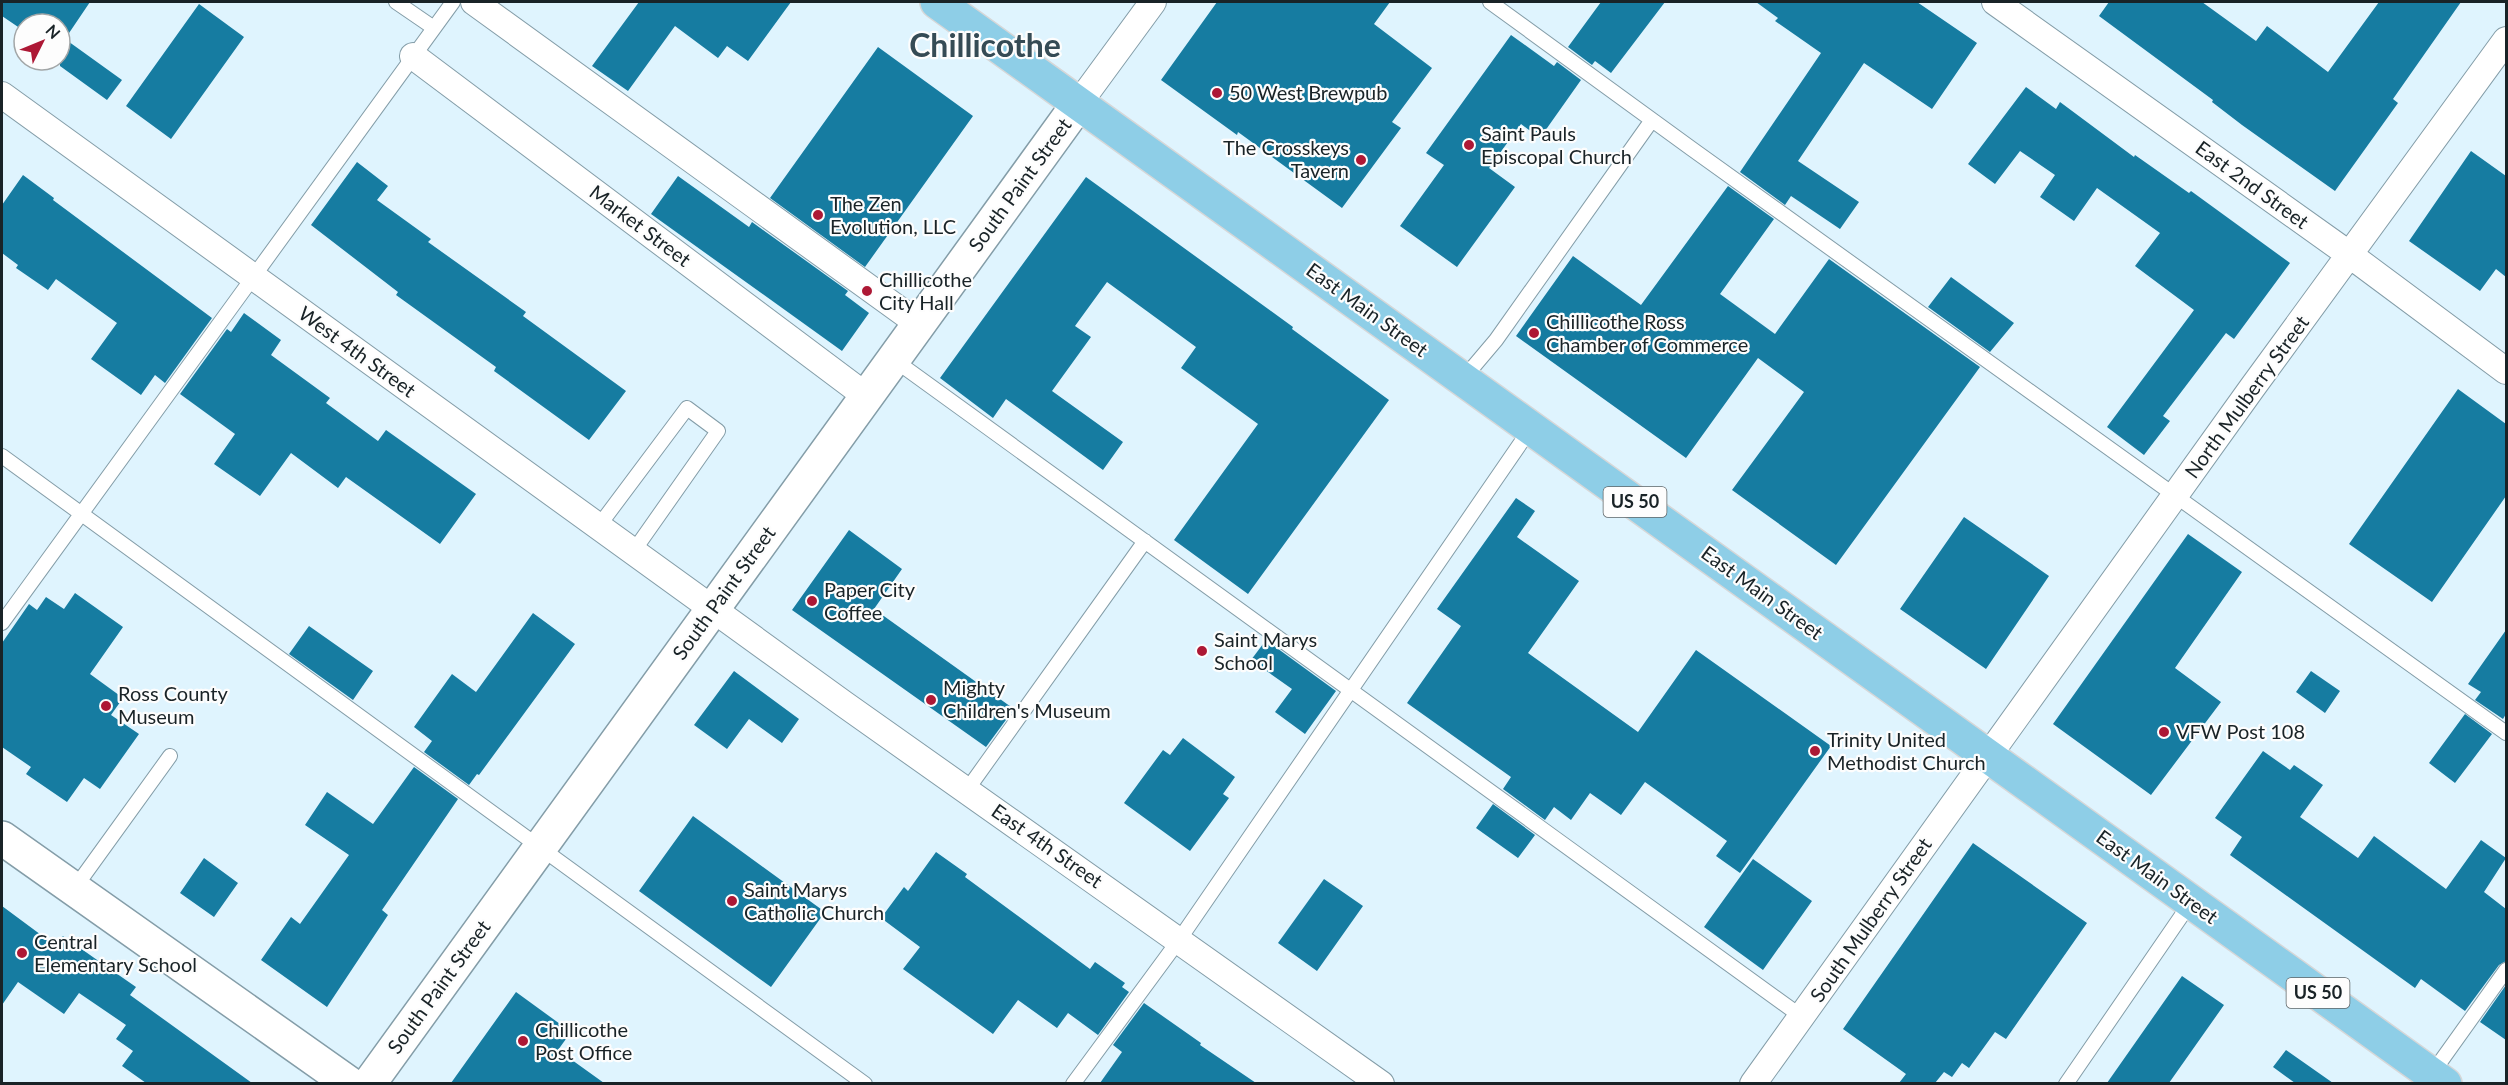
<svg xmlns="http://www.w3.org/2000/svg" width="2508" height="1085" font-family="Lato,sans-serif">
<style>
.building{fill:#167ca1}
.lines{fill:none;stroke-linecap:round;stroke-linejoin:round}
.service-casing{stroke:#849da8;stroke-width:16}
.minor-casing{stroke:#849da8;stroke-width:28}
.tertiary-casing{stroke:#849da8;stroke-width:36}
.secondary-casing{stroke:#849da8;stroke-width:36}
.primary-casing{stroke:#d6d7d8;stroke-width:36}
.service{stroke:#fff;stroke-width:14}
.minor{stroke:#fff;stroke-width:26}
.tertiary{stroke:#fff;stroke-width:33}
.secondary{stroke:#fff;stroke-width:33}
.primary{stroke:#8ecee7;stroke-width:33}
.poi-dot{fill:#ad1835;stroke:#fdfdfd;stroke-width:2}
.labels{text-anchor:middle;stroke-width:4.5;stroke-linejoin:round;paint-order:stroke}
.shield{fill:#fdfdfd;stroke:#5d6467;stroke-width:1.5}
.shield-label{font-size:18px;font-weight:bold;fill:#192327}
.poi-label{font-size:20px;fill:#192327;stroke:#fdfdfd;text-anchor:start}
.street-label{font-size:20px;fill:#192327;stroke:#fdfdfd}
.town-label{font-size:32px;font-weight:bold;fill:#354b55;stroke:#fdfdfd}
</style>
<rect width="100%" height="100%" fill="#dff4fe"/>
<!-- building -->
<path class="building" d="M 2,2 L 90,2 L 65,39 L 122,80 L 107,100 L 60,66 L 60,24 L 24,24 L 24,31 L 2,16 Z
M 639,2 L 791,2 L 748,61 L 727,46 L 718,58 L 675,26 L 628,91 L 592,66 Z
M 1217,2 L 1390,2 L 1374,24 L 1432,68 L 1392,122 L 1401,128 L 1342,208 L 1238,132 L 1237,135 L 1161,80 Z
M 1601,2 L 1665,2 L 1611,73 L 1595,61 L 1592,65 L 1568,47 Z
M 1756,2 L 1917,2 L 1977,43 L 1932,109 L 1864,63 L 1798,161 L 1859,202 L 1840,229 L 1791,196 L 1785,205 L 1740,172 L 1821,53 L 1775,21 L 1778,18 Z
M 2109,2 L 2202,2 L 2256,41 L 2267,26 L 2328,72 L 2379,2 L 2461,2 L 2393,99 L 2398,103 L 2335,191 L 2242,125 L 2212,102 L 2213,100 L 2099,16 Z
M 199,4 L 244,37 L 171,139 L 126,106 Z
M 1511,35 L 1554,66 L 1557,62 L 1581,80 L 1540,138 L 1521,124 L 1489,168 L 1515,187 L 1457,267 L 1400,226 L 1444,165 L 1426,153 Z
M 878,47 L 973,116 L 865,267 L 770,198 Z
M 2026,87 L 2056,109 L 2060,102 L 2134,157 L 2135,155 L 2189,193 L 2191,191 L 2290,263 L 2234,339 L 2226,333 L 2163,416 L 2170,421 L 2144,455 L 2107,427 L 2194,310 L 2135,266 L 2160,233 L 2097,188 L 2074,221 L 2040,197 L 2055,175 L 2020,151 L 1995,184 L 1968,164 Z
M 2471,151 L 2506,176 L 2506,277 L 2496,269 L 2480,291 L 2409,241 Z
M 357,162 L 388,186 L 377,200 L 431,239 L 428,242 L 526,312 L 523,316 L 626,391 L 589,440 L 494,371 L 496,367 L 396,295 L 398,292 L 311,225 Z
M 23,175 L 54,198 L 53,200 L 212,318 L 165,383 L 155,375 L 141,395 L 91,359 L 117,323 L 56,279 L 48,290 L 16,268 L 18,265 L 2,253 L 2,205 Z
M 678,176 L 749,227 L 752,222 L 848,291 L 845,295 L 869,313 L 842,351 L 651,214 Z
M 1086,177 L 1293,327 L 1292,329 L 1389,400 L 1248,594 L 1174,540 L 1258,424 L 1181,368 L 1196,347 L 1107,282 L 1075,326 L 1091,337 L 1052,391 L 1123,442 L 1103,470 L 1006,399 L 993,418 L 940,378 Z
M 1728,186 L 1774,219 L 1720,294 L 1775,334 L 1829,259 L 1980,367 L 1836,565 L 1732,490 L 1804,392 L 1758,358 L 1686,458 L 1516,336 L 1573,256 L 1641,305 Z
M 1951,277 L 2014,323 L 1990,352 L 1928,307 Z
M 244,313 L 281,340 L 271,355 L 330,398 L 326,403 L 378,441 L 386,430 L 476,494 L 440,544 L 346,477 L 338,488 L 291,453 L 260,496 L 214,464 L 235,434 L 180,394 L 227,329 L 231,332 Z
M 2458,389 L 2506,424 L 2506,496 L 2432,602 L 2349,544 Z
M 1516,498 L 1535,511 L 1517,537 L 1579,581 L 1528,653 L 1638,732 L 1696,650 L 1831,746 L 1740,873 L 1716,856 L 1727,841 L 1645,782 L 1621,815 L 1590,793 L 1571,820 L 1554,807 L 1545,820 L 1503,789 L 1511,777 L 1407,703 L 1461,626 L 1437,609 Z
M 1964,517 L 2049,576 L 1986,669 L 1900,609 Z
M 849,530 L 902,569 L 874,609 L 1014,709 L 986,747 L 792,610 Z
M 2188,534 L 2242,572 L 2175,668 L 2221,702 L 2151,795 L 2053,724 Z
M 75,593 L 123,627 L 90,674 L 123,698 L 111,715 L 139,734 L 100,789 L 84,778 L 67,802 L 26,774 L 31,767 L 2,747 L 2,643 L 29,604 L 37,610 L 46,597 L 64,609 Z
M 533,613 L 575,644 L 479,775 L 477,774 L 469,785 L 424,752 L 432,741 L 414,727 L 452,674 L 476,692 Z
M 309,626 L 373,671 L 353,700 L 289,654 Z
M 2506,630 L 2506,714 L 2503,719 L 2475,700 L 2481,692 L 2468,684 Z
M 1266,640 L 1336,691 L 1305,734 L 1275,712 L 1292,689 L 1251,660 Z
M 734,671 L 799,719 L 782,743 L 749,719 L 727,749 L 694,725 Z
M 2311,671 L 2340,691 L 2325,713 L 2296,692 Z
M 2465,714 L 2492,734 L 2455,783 L 2429,763 Z
M 1183,738 L 1235,777 L 1223,794 L 1229,798 L 1190,851 L 1124,803 L 1163,750 L 1170,755 Z
M 2263,751 L 2290,770 L 2294,765 L 2323,785 L 2300,817 L 2358,858 L 2374,836 L 2446,889 L 2481,840 L 2506,858 L 2484,892 L 2506,909 L 2506,961 L 2499,965 L 2465,1011 L 2421,979 L 2415,988 L 2230,855 L 2242,837 L 2215,818 Z
M 414,767 L 458,799 L 382,910 L 388,915 L 327,1007 L 261,960 L 291,917 L 300,924 L 349,855 L 305,825 L 327,792 L 373,824 Z
M 1493,804 L 1535,835 L 1518,858 L 1476,828 Z
M 693,816 L 825,912 L 771,987 L 639,891 Z
M 1973,843 L 2087,923 L 2006,1039 L 1995,1032 L 1969,1068 L 1962,1063 L 1952,1077 L 1944,1072 L 1935,1083 L 1899,1083 L 1906,1074 L 1843,1029 Z
M 936,852 L 967,874 L 965,877 L 1090,969 L 1095,962 L 1125,983 L 1122,987 L 1129,992 L 1098,1035 L 1068,1013 L 1057,1028 L 1018,1000 L 993,1034 L 903,969 L 920,947 L 881,918 L 904,887 L 908,891 Z
M 204,858 L 238,883 L 214,917 L 180,893 Z
M 1753,859 L 1812,901 L 1763,970 L 1704,927 Z
M 1324,879 L 1363,906 L 1317,971 L 1278,943 Z
M 2,906 L 56,946 L 63,936 L 100,962 L 136,987 L 130,995 L 252,1083 L 146,1083 L 122,1066 L 133,1051 L 116,1039 L 126,1025 L 79,993 L 64,1014 L 18,982 L 2,1005 Z
M 2182,976 L 2224,1005 L 2169,1083 L 2107,1083 Z
M 2506,985 L 2506,1040 L 2480,1022 Z
M 516,992 L 571,1032 L 558,1050 L 604,1083 L 451,1083 Z
M 1144,1003 L 1201,1043 L 1200,1045 L 1256,1083 L 1100,1083 L 1122,1052 L 1113,1045 Z
M 2286,1050 L 2333,1083 L 2295,1083 L 2273,1067 Z"/>
<g class="lines">
<defs>
<path id="service" d="M 396,2 L 434,28
M 1490,2 L 1692,149 L 2506,733
M 893,359 L 1802,1017
M 1463,379 L 1496,340 L 1652,120
M 2,456 L 865,1084
M 598,527 L 687,408 L 718,431 L 633,552
M 2,623 L 453,2
M 967,790 L 1145,541
M 74,889 L 170,756
M 2431,1075 L 2506,970
M 1073,1084 L 1179,940 L 1531,428
M 2066,1084 L 2191,902"/>
<path id="minor" d="M 474,2 L 919,324
M 1995,2 L 2350,255 L 2506,371
M 413,56 L 866,396
M 2,95 L 844,704 L 1381,1084
M 1079,103 L 1153,2
M 1753,1084 L 2252,388 L 2506,40"/>
<path id="tertiary" d="M 2,838 L 350,1084"/>
<path id="secondary" d="M 369,1084 L 1079,103"/>
<path id="primary" d="M 937,2 L 2445,1084"/>
</defs>
<!-- service casing -->
<use href="#service" class="service-casing"/>
<!-- minor casing -->
<use href="#minor" class="minor-casing"/>
<!-- tertiary casing -->
<use href="#tertiary" class="tertiary-casing"/>
<!-- secondary casing -->
<use href="#secondary" class="secondary-casing"/>
<!-- primary casing -->
<use href="#primary" class="primary-casing"/>
<!-- service -->
<use href="#service" class="service"/>
<!-- minor -->
<use href="#minor" class="minor"/>
<!-- tertiary -->
<use href="#tertiary" class="tertiary"/>
<!-- secondary -->
<use href="#secondary" class="secondary"/>
<!-- primary -->
<use href="#primary" class="primary"/>
</g>
<!-- markers -->
<g class="poi-dot">
<circle cx="1217" cy="93" r="6"/>
<circle cx="1469" cy="145" r="6"/>
<circle cx="1361" cy="160" r="6"/>
<circle cx="818" cy="215" r="6"/>
<circle cx="867" cy="291" r="6"/>
<circle cx="1534" cy="333" r="6"/>
<circle cx="812" cy="601" r="6"/>
<circle cx="1202" cy="651" r="6"/>
<circle cx="931" cy="700" r="6"/>
<circle cx="106" cy="706" r="6"/>
<circle cx="2164" cy="732" r="6"/>
<circle cx="1815" cy="751" r="6"/>
<circle cx="732" cy="901" r="6"/>
<circle cx="22" cy="953" r="6"/>
<circle cx="523" cy="1041" r="6"/>
</g>
<g class="labels">
<!-- shield labels -->
<g class="shield">
<rect x="1603.5" y="487" width="63" height="30" rx="4.5"/>
<rect x="2286.5" y="978" width="63" height="30" rx="4.5"/>
</g>
<g class="shield-label">
<text x="1635" y="508">US 50</text>
<text x="2318" y="999">US 50</text>
</g>
<!-- poi labels -->
<g class="poi-label">
<text x="1229" y="100">50 West Brewpub</text>
<text x="1481" y="141">Saint Pauls<tspan x="1481" dy="23">Episcopal Church</tspan></text>
<text x="1349" y="155" text-anchor="end">The Crosskeys<tspan x="1349" dy="23">Tavern</tspan></text>
<text x="830" y="211">The Zen<tspan x="830" dy="23">Evolution, LLC</tspan></text>
<text x="879" y="287">Chillicothe<tspan x="879" dy="23">City Hall</tspan></text>
<text x="1546" y="329">Chillicothe Ross<tspan x="1546" dy="23">Chamber of Commerce</tspan></text>
<text x="824" y="597">Paper City<tspan x="824" dy="23">Coffee</tspan></text>
<text x="1214" y="647">Saint Marys<tspan x="1214" dy="23">School</tspan></text>
<text x="943" y="695">Mighty<tspan x="943" dy="23">Children's Museum</tspan></text>
<text x="118" y="701">Ross County<tspan x="118" dy="23">Museum</tspan></text>
<text x="2176" y="739">VFW Post 108</text>
<text x="1827" y="747">Trinity United<tspan x="1827" dy="23">Methodist Church</tspan></text>
<text x="744" y="897">Saint Marys<tspan x="744" dy="23">Catholic Church</tspan></text>
<text x="34" y="949">Central<tspan x="34" dy="23">Elementary School</tspan></text>
<text x="535" y="1037">Chillicothe<tspan x="535" dy="23">Post Office</tspan></text>
</g>
<!-- street labels -->
<g class="street-label">
<text transform="translate(1020 185) rotate(-54)" y="7">South Paint Street</text>
<text transform="translate(2252 185) rotate(36)" y="7">East 2nd Street</text>
<text transform="translate(640 226) rotate(37)" y="7">Market Street</text>
<text transform="translate(1367 310) rotate(36)" y="7">East Main Street</text>
<text transform="translate(357 352) rotate(36)" y="7">West 4th Street</text>
<text transform="translate(2247 397) rotate(-54)" y="7">North Mulberry Street</text>
<text transform="translate(724 593) rotate(-54)" y="7">South Paint Street</text>
<text transform="translate(1762 593) rotate(36)" y="7">East Main Street</text>
<text transform="translate(1047 846) rotate(35)" y="7">East 4th Street</text>
<text transform="translate(2157 877) rotate(36)" y="7">East Main Street</text>
<text transform="translate(1871 920) rotate(-55)" y="7">South Mulberry Street</text>
<text transform="translate(439 987) rotate(-54)" y="7">South Paint Street</text>
</g>
<!-- town labels -->
<g class="town-label">
<text x="985" y="57">Chillicothe</text>
</g>
</g>
<!-- border -->
<rect width="2508" height="1085" fill="none" stroke="#192327" stroke-width="6"/>
<!-- north arrow -->
<g transform="translate(42 42) rotate(47)"><circle r="28" fill="#fdfdfd" stroke="#a2a6a7" stroke-width="1.5"/>
<path d="M0-4.5L10 22L0 15L-10 22Z" fill="#ad1835"/>
<text y="-9" font-size="16" font-weight="bold" text-anchor="middle" fill="#192327">N</text>
</g>
</svg>
